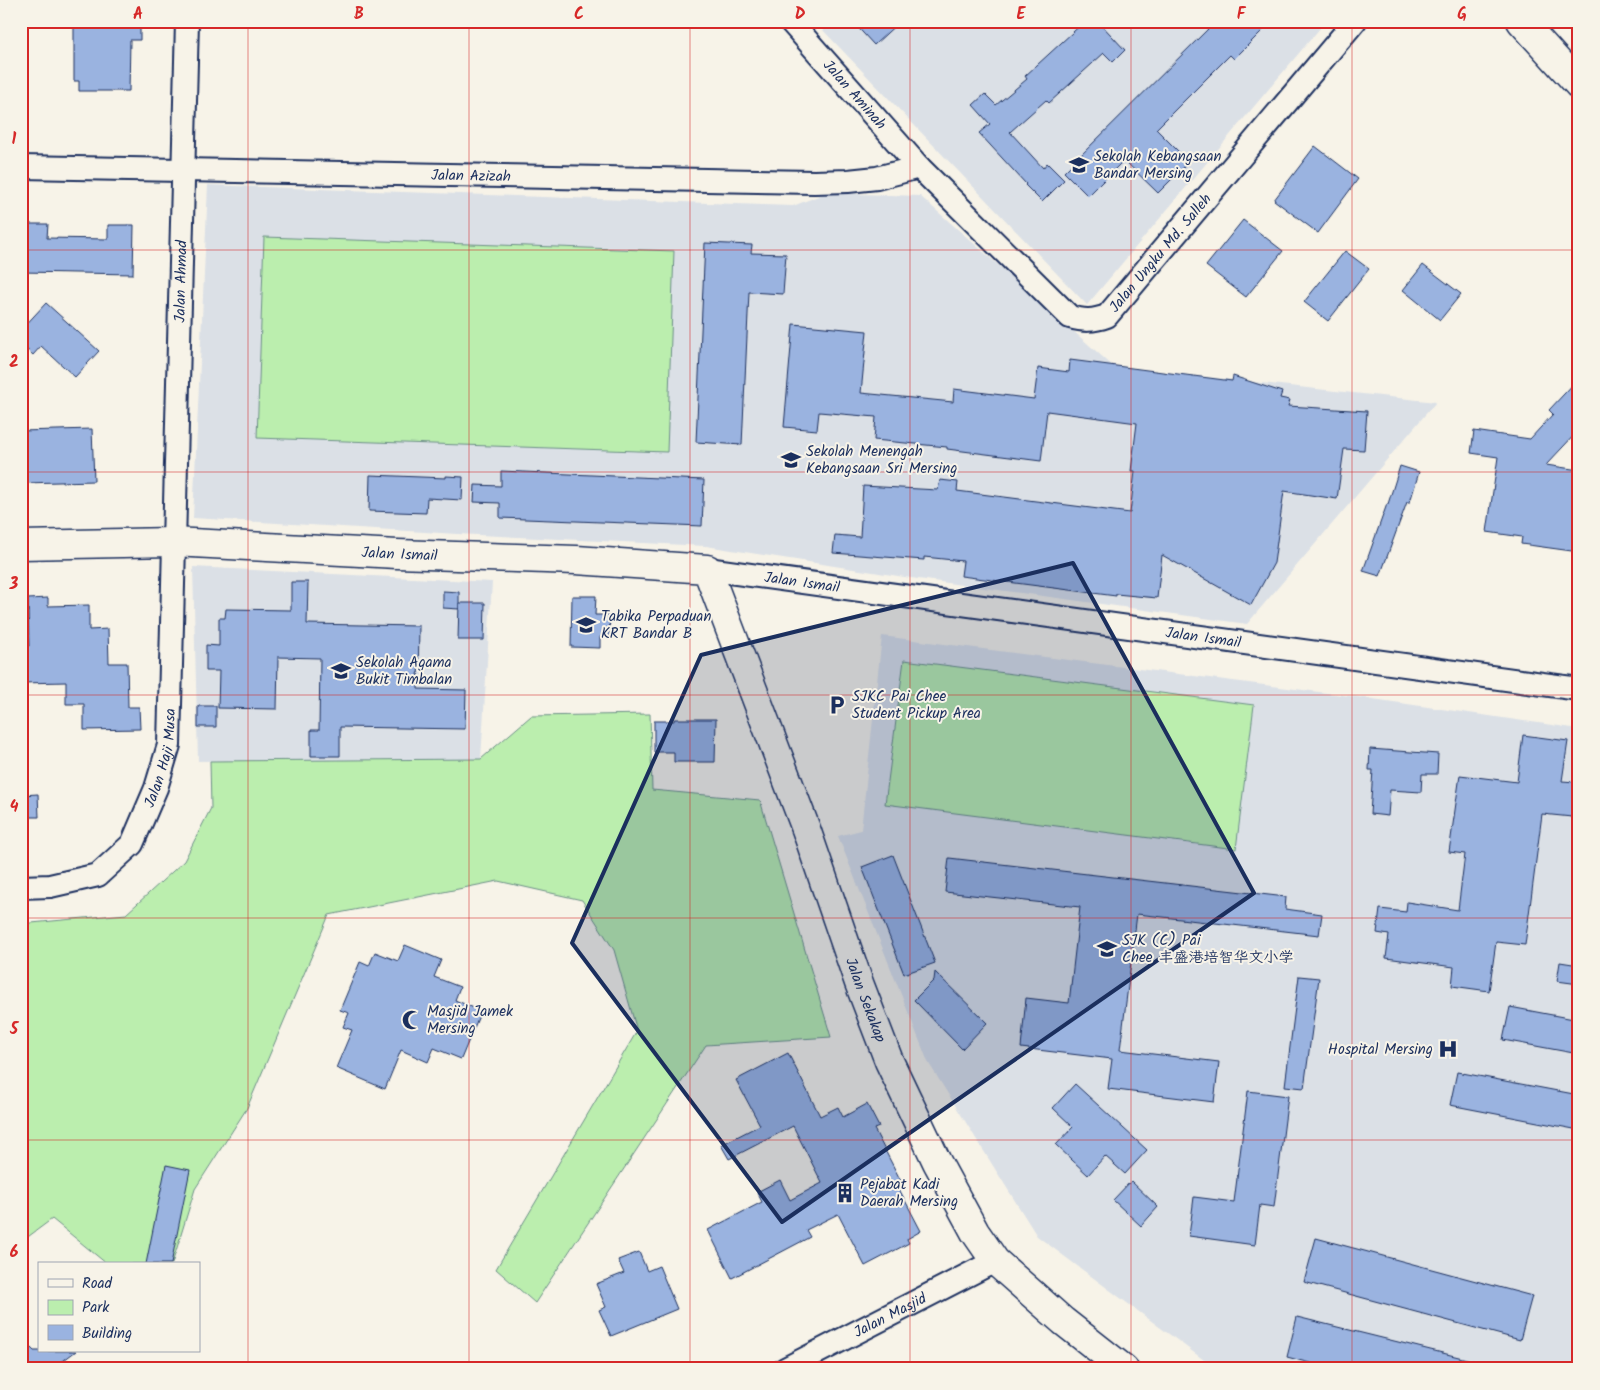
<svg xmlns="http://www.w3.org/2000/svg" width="1600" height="1390" font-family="Kalam,'LXGW WenKai TC',sans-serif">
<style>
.built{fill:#dbe0e6}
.green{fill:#bbeeae;stroke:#6b8e86}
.building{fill:#9ab3e0;stroke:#1b2f5e}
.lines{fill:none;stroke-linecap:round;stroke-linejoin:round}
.street-casing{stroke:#1b2f5e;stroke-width:26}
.secondary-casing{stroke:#1b2f5e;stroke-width:31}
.street{stroke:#f7f3e8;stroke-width:22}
.secondary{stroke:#f7f3e8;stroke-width:28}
.marked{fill:#1b2f5e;fill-opacity:0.2;stroke:#1b2f5e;stroke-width:4;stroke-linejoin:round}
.grid{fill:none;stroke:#d62828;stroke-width:1;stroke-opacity:0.55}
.labels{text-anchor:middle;stroke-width:4;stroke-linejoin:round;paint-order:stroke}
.street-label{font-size:15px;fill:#1b2f5e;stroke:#f7f3e8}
.poi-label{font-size:15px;fill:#1b2f5e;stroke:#f7f3e8;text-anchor:start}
.neatline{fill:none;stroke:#d62828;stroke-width:2}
.grid-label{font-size:16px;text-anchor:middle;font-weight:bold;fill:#d62828}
</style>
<rect width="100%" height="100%" fill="#f7f3e8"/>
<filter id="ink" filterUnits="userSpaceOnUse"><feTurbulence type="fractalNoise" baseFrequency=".02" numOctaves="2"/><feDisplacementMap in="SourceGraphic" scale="10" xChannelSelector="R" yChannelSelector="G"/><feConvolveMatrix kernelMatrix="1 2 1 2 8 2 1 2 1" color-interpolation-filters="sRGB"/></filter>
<g filter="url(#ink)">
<!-- built -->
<path class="built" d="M 822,21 L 1326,21 L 1087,305 L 818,25 Z
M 208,185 L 793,206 L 826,193 L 920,196 L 1114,367 L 1436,402 L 1247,624 L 911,578 L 706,546 L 457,534 L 193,518 Z
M 193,567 L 492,582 L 481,759 L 198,761 Z
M 882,636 L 1366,698 L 1579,729 L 1579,1369 L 1216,1369 L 1037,1236 L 928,1062 L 838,836 L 861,830 Z"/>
<!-- green -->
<path class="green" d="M 264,237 L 674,251 L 667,452 L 257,438 Z
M 904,660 L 1254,705 L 1236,849 L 885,804 Z
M 650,714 L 652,790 L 760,800 L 831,1037 L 706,1045 L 535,1303 L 496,1269 L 637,1031 L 614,950 L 582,900 L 498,881 L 329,915 L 247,1108 L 195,1189 L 172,1264 L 107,1264 L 52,1219 L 21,1242 L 21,924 L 126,914 L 184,861 L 211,808 L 210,761 L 481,759 L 531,716 Z"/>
<!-- building -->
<path class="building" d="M 74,21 L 140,21 L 140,40 L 130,40 L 129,91 L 79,91 L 79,81 L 74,81 Z
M 852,21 L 900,21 L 874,45 Z
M 1085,21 L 1098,21 L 1125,50 L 1113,62 L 1104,53 L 1049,103 L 1046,100 L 1010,132 L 1043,168 L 1047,163 L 1064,180 L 1042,202 L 1025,185 L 1026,184 L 979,133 L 990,124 L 973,105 L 985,94 L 996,105 L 1027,79 L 1025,76 Z
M 1216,21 L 1272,21 L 1234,59 L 1230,55 L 1156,129 L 1189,162 L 1158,193 L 1124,160 L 1088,196 L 1064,172 Z
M 1315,146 L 1358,179 L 1318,233 L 1274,200 Z
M 1243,220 L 1283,251 L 1246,297 L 1206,266 Z
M 21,224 L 48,224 L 47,238 L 108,239 L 108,225 L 134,225 L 133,274 L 21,272 Z
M 705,243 L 752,245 L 751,253 L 786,254 L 783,294 L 749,292 L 742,445 L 696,442 Z
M 1345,251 L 1369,269 L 1328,321 L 1304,302 Z
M 1423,265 L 1461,294 L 1440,320 L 1403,290 Z
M 46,303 L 99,351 L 75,377 L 41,346 L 33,355 L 21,344 L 21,330 Z
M 793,324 L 867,331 L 861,393 L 953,402 L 954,389 L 1034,399 L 1038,368 L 1069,372 L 1070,360 L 1232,381 L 1233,376 L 1282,392 L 1280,398 L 1290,400 L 1288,406 L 1367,411 L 1364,450 L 1344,449 L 1337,499 L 1284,491 L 1274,563 L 1251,605 L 1162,555 L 1157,598 L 1116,594 L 1116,596 L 961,576 L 963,561 L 924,557 L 924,560 L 833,553 L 835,535 L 860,537 L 863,486 L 938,490 L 940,480 L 958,482 L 957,491 L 1130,513 L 1135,471 L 1131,471 L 1137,423 L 1047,411 L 1041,461 L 947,449 L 947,447 L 874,440 L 876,417 L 819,412 L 817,430 L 784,427 Z
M 1579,378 L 1579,430 L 1546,465 L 1579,470 L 1579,552 L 1521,544 L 1522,537 L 1487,532 L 1498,457 L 1471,453 L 1474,431 L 1530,439 L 1553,414 L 1549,410 Z
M 92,429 L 94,481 L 24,483 L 21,431 Z
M 1400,466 L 1419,472 L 1410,502 L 1407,502 L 1380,576 L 1363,571 L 1387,504 L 1388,504 Z
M 501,471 L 704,480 L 702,526 L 500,518 L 500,503 L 474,502 L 475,485 L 501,486 Z
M 370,475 L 446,478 L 446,476 L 463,477 L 462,500 L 427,498 L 426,513 L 369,511 Z
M 291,582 L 308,582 L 307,624 L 419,626 L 418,689 L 466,690 L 465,729 L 340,727 L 340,756 L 311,756 L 311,730 L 319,730 L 320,658 L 278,657 L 277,709 L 218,708 L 219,671 L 206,671 L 206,645 L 219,646 L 219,618 L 225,618 L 226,609 L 291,610 Z
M 443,591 L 459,592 L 459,609 L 443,608 Z
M 572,596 L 596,596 L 595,615 L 610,615 L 609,637 L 600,637 L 600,648 L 571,647 Z
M 48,598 L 48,606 L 89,605 L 89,630 L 108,629 L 109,663 L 127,663 L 128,707 L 139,707 L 140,729 L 84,730 L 84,704 L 66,704 L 66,682 L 21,683 L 21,646 L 29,646 L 28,599 Z
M 459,603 L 485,603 L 484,640 L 458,640 Z
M 198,706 L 216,706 L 216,727 L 198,727 Z
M 674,719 L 716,719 L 715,762 L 674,762 L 674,752 L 654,752 L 654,721 L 674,721 Z
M 1523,735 L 1568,741 L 1562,781 L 1575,782 L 1572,817 L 1542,814 L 1525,945 L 1496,942 L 1489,991 L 1452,986 L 1454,967 L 1386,958 L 1389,935 L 1377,933 L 1380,909 L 1406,912 L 1407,902 L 1458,910 L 1465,854 L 1449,852 L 1460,775 L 1517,782 Z
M 1370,749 L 1438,754 L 1437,774 L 1422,774 L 1421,792 L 1390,790 L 1388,816 L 1370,814 L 1373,770 L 1369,770 Z
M 38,794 L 39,817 L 21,817 L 21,795 Z
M 893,855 L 935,963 L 904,974 L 862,867 Z
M 949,858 L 1286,897 L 1285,909 L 1322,914 L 1319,935 L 1137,914 L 1120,1050 L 1219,1062 L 1214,1102 L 1108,1089 L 1112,1059 L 1021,1048 L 1026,998 L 1069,1003 L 1080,907 L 945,892 Z
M 405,945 L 441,960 L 434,977 L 460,987 L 455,1000 L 481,1011 L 461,1059 L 434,1048 L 428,1062 L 401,1050 L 385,1089 L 336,1068 L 352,1030 L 343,1027 L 349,1013 L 340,1010 L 360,962 L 369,966 L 375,952 L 398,961 Z
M 1560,962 L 1579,965 L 1579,984 L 1557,981 Z
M 935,972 L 987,1023 L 962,1049 L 914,1000 L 934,980 Z
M 1299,976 L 1319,978 L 1304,1088 L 1285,1086 Z
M 1510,1007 L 1579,1020 L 1579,1054 L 1503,1040 Z
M 788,1053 L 820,1116 L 838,1107 L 843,1117 L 867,1104 L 879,1127 L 874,1129 L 903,1185 L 898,1187 L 921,1231 L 907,1239 L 909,1243 L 865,1266 L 838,1214 L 806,1230 L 810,1237 L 732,1278 L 708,1230 L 762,1202 L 757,1192 L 780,1180 L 790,1200 L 822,1183 L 793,1126 L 729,1159 L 721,1145 L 760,1125 L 736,1080 Z
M 1457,1072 L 1579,1095 L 1579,1130 L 1450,1105 Z
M 1075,1084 L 1147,1150 L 1125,1174 L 1105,1156 L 1088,1175 L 1056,1145 L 1073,1127 L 1053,1108 Z
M 1248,1091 L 1288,1096 L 1274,1207 L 1260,1205 L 1255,1245 L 1189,1236 L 1194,1197 L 1234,1202 Z
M 166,1165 L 190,1170 L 171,1264 L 146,1264 Z
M 1131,1181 L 1158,1207 L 1141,1226 L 1113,1200 Z
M 1316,1238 L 1532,1296 L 1520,1340 L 1304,1282 Z
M 639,1252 L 647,1271 L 659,1266 L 677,1309 L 611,1336 L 599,1310 L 606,1307 L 596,1284 L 624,1273 L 618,1260 Z
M 1297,1317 L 1479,1362 L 1479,1369 L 1333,1369 L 1287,1357 Z
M 31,1348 L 34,1351 L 76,1351 L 52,1369 L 21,1369 L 21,1355 Z"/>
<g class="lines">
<defs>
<g id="street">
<path id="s1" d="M 790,21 L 919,167 L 1070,317 C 1084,321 1093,321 1107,316 L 1355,21"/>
<path id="s2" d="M 21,167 L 814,182 L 848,181 L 877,178 L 919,167"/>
<path id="s3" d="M 707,569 L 1579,689"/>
<path id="s4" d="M 21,887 L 50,886 L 98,875 L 132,844 L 156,788 L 169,745 L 187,21"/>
<path id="s5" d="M 785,1369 L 995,1261"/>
</g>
<g id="secondary">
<path d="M 1521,21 L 1579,85"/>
<path id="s6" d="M 21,545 L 173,542 L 397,554 L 576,560 L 707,569 L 806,829 L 859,983 L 889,1061 L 937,1162 L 975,1232 L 995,1261 L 1063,1321 L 1124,1369"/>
</g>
</defs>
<!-- street casing -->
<use href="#street" class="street-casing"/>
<!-- secondary casing -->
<use href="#secondary" class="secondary-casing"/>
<!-- street -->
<use href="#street" class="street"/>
<!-- secondary -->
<use href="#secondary" class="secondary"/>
</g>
</g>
<!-- marked area -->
<path class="marked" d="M 1073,563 L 1254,893 L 782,1222 L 572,943 L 701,655 Z"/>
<!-- grid -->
<path class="grid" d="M 248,21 L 248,1369M 469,21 L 469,1369M 690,21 L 690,1369M 910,21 L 910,1369M 1131,21 L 1131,1369M 1352,21 L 1352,1369M 21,250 L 1579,250M 21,472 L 1579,472M 21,695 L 1579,695M 21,918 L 1579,918M 21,1140 L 1579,1140"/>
<!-- icons -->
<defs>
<symbol id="school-bare" viewBox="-9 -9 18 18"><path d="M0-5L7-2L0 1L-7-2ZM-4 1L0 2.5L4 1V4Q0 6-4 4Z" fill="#1b2f5e" stroke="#f7f3e8" stroke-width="2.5" paint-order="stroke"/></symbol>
<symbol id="parking-bare" viewBox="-9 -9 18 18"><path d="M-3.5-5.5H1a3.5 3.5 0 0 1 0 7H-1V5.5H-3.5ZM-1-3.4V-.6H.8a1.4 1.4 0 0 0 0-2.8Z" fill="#1b2f5e" stroke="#f7f3e8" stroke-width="2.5" paint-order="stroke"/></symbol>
<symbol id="mosque-bare" viewBox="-9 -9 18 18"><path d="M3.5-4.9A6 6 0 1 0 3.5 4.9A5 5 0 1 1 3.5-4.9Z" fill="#1b2f5e" stroke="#f7f3e8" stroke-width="2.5" paint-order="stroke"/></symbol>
<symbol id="hospital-bare" viewBox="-9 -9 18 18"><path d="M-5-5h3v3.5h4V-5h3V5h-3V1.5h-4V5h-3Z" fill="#1b2f5e" stroke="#f7f3e8" stroke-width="2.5" paint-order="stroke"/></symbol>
<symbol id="building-bare" viewBox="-9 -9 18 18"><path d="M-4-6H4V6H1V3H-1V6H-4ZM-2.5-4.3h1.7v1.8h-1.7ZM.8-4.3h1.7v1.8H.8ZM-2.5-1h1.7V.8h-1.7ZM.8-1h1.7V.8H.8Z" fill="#1b2f5e" stroke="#f7f3e8" stroke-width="2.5" paint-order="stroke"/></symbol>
</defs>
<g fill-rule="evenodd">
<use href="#school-bare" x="1065" y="151" width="28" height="28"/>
<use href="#school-bare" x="777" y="446" width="28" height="28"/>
<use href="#school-bare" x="572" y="611" width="28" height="28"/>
<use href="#school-bare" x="327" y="657" width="28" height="28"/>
<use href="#parking-bare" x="823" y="691" width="28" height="28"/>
<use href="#school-bare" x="1093" y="935" width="28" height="28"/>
<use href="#mosque-bare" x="398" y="1006" width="28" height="28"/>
<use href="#hospital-bare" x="1434" y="1035" width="28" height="28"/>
<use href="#building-bare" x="831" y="1179" width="28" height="28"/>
</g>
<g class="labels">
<!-- street labels -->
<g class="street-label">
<text dy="5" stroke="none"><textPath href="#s1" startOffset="98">Jalan Aminah</textPath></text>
<text dy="5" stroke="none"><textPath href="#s2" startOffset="450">Jalan Azizah</textPath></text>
<text dy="5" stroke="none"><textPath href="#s1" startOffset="528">Jalan Ungku Md. Salleh</textPath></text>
<text dy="5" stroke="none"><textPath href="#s4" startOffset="694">Jalan Ahmad</textPath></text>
<text dy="5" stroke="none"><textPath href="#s6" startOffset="379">Jalan Ismail</textPath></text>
<text dy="5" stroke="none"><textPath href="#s3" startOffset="96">Jalan Ismail</textPath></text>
<text dy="5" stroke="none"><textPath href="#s3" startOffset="501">Jalan Ismail</textPath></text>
<text dy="5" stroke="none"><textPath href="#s4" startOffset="216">Jalan Haji Musa</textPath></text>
<text dy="5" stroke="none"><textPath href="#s6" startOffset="1146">Jalan Sekakap</textPath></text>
<text dy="5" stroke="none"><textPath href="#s5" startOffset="118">Jalan Masjid</textPath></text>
</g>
<!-- poi labels -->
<g class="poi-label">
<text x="1094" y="161">Sekolah Kebangsaan<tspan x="1094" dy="17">Bandar Mersing</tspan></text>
<text x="806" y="456">Sekolah Menengah<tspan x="806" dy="17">Kebangsaan Sri Mersing</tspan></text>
<text x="601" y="621">Tabika Perpaduan<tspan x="601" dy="17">KRT Bandar B</tspan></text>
<text x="356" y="667">Sekolah Agama<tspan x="356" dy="17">Bukit Timbalan</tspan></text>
<text x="852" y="701">SJKC Pai Chee<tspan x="852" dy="17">Student Pickup Area</tspan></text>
<text x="1122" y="945">SJK (C) Pai<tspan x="1122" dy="17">Chee 丰盛港培智华文小学</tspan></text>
<text x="427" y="1016">Masjid Jamek<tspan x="427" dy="17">Mersing</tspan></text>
<text x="1433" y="1054" text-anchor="end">Hospital Mersing</text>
<text x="860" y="1189">Pejabat Kadi<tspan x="860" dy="17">Daerah Mersing</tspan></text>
</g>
</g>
<!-- margin -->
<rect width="1600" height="1390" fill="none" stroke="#f7f3e8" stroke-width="55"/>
<!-- legend -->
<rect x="38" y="1262" width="162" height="90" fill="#f7f3e8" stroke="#9fa5b1"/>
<rect x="48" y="1279" width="25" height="8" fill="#f7f3e8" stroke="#9fa5b1"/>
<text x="82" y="1288" font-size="15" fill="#1b2f5e">Road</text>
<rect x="48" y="1300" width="25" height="15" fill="#bbeeae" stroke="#9fa5b1"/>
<text x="82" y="1312" font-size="15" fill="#1b2f5e">Park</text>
<rect x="48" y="1325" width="25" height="15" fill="#9ab3e0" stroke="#9fa5b1"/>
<text x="82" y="1338" font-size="15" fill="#1b2f5e">Building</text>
<rect x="28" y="28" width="1544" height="1334" class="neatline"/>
<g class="grid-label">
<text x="138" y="19">A</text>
<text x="359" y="19">B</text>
<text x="579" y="19">C</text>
<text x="800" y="19">D</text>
<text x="1021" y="19">E</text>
<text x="1241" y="19">F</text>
<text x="1462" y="19">G</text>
<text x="14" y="144">1</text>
<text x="14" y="367">2</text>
<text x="14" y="589">3</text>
<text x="14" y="812">4</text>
<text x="14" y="1034">5</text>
<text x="14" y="1257">6</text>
</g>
</svg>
